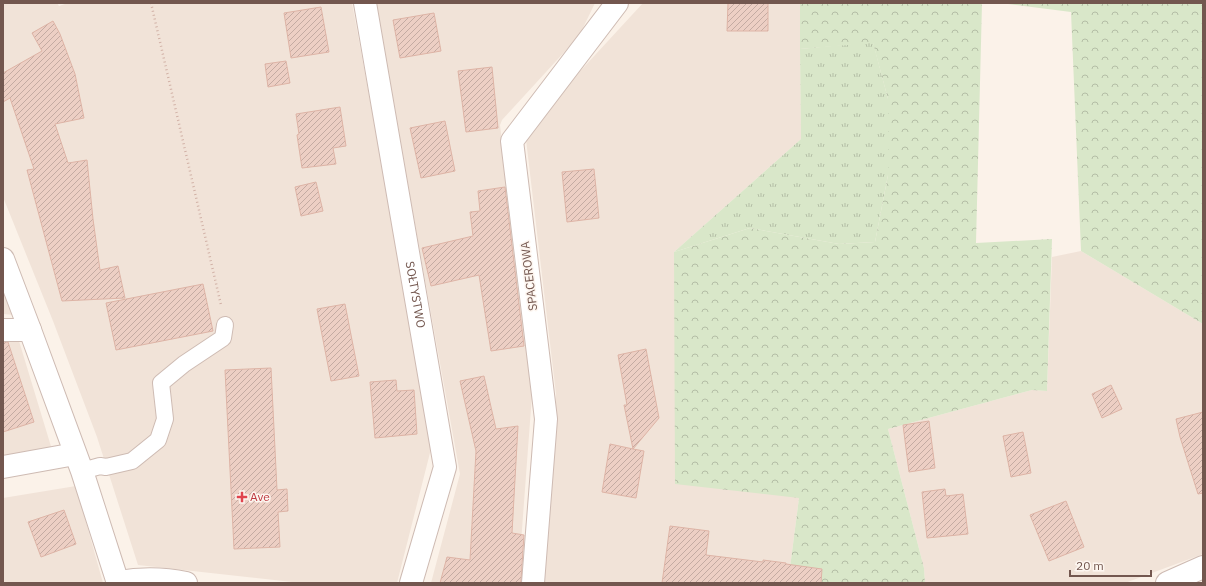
<svg xmlns="http://www.w3.org/2000/svg" width="1206" height="586" font-family="'IBM Plex Sans',sans-serif">
<style>
.residential{fill:#f1e3d8}
.grass{fill:url(#grass-tufts)}
.forest{fill:url(#forest-crowns)}
.building{fill:url(#building-hatch);stroke:#deb4a6}
.lines{fill:none;stroke-linecap:round;stroke-linejoin:round}
.service-casing{stroke:#cebbb3;stroke-width:18}
.minor-casing{stroke:#cebbb3;stroke-width:24}
.tertiary-casing{stroke:#cebbb3;stroke-width:24}
.path{stroke:#d2b2a7;stroke-width:2.5;stroke-dasharray:1 3;stroke-linecap:butt}
.service{stroke:#fff;stroke-width:16}
.minor{stroke:#fff;stroke-width:22}
.tertiary{stroke:#fff;stroke-width:22}
.health-dot{fill:#e0444e;stroke:#fdf6f0;stroke-width:1.5}
.labels{text-anchor:middle;stroke-width:3;stroke-linejoin:round;paint-order:stroke}
.street-label{font-size:12px;fill:#73574f;stroke:#fdf6f0}
.health-label{font-size:12px;fill:#be3a42;stroke:#fdf6f0;text-anchor:start}
</style>
<defs>
<pattern id="grass-tufts" width="24" height="20" patternUnits="userSpaceOnUse"><rect width="24" height="20" fill="#d9e7c9"/><path d="M3 7l-1-3M5 7V3M7 7l1-3M15 17l-1-3M17 17v-4M19 17l1-3" fill="none" stroke="#b4bea6"/></pattern>
<pattern id="forest-crowns" width="20" height="18" patternUnits="userSpaceOnUse"><rect width="20" height="18" fill="#d9e7c9"/><path d="M2 6a3 3 0 1 1 6 0M12 15a3 3 0 1 1 6 0" fill="none" stroke="#b4bea6"/></pattern>
<pattern id="building-hatch" width="6" height="6" patternUnits="userSpaceOnUse"><rect width="6" height="6" fill="#edcfc4"/><path d="M-1 1l2-2M0 6l6-6M5 7l2-2" fill="none" stroke="#c4aba2"/></pattern>
</defs>
<rect width="100%" height="100%" fill="#fbf2e9"/>
<!-- residential -->
<path class="residential" d="M 3,3 L 57,3 L 59,6 L 68,3 L 352,3 L 433,441 L 397,583 L 301,583 L 138,565 L 97,437 L 53,321 L 3,197 Z
M 375,3 L 595,3 L 579,36 L 502,120 L 500,125 L 532,395 L 518,583 L 431,583 L 460,474 Z
M 643,3 L 800,3 L 801,139 L 674,252 L 799,498 L 788,583 L 543,583 L 556,394 L 525,131 Z
M 1081,251 L 1203,324 L 1203,554 L 1125,583 L 925,583 L 924,568 L 888,429 L 1032,390 L 1047,391 L 1052,257 Z
M 3,284 L 15,315 L 3,314 Z
M 3,341 L 19,341 L 53,453 L 3,461 Z
M 76,486 L 103,583 L 3,583 L 3,498 Z"/>
<!-- grass -->
<path class="grass" d="M 873,42 L 888,99 L 888,175 L 875,242 L 839,244 L 750,228 L 674,252 L 801,139 L 800,49 Z"/>
<!-- forest -->
<path class="forest" d="M 800,3 L 982,3 L 976,243 L 1052,239 L 1047,391 L 1032,390 L 888,429 L 924,568 L 925,583 L 788,583 L 799,498 L 675,484 L 674,252 L 750,228 L 839,244 L 875,242 L 888,175 L 888,99 L 873,43 L 800,49 Z
M 1000,3 L 1203,3 L 1203,324 L 1081,251 L 1071,12 Z"/>
<!-- building -->
<path class="building" d="M 728,3 L 768,3 L 768,31 L 727,31 Z
M 321,7 L 329,52 L 291,58 L 284,13 Z
M 434,13 L 441,51 L 400,58 L 393,20 Z
M 53,21 L 60,34 L 75,74 L 84,118 L 55,124 L 68,163 L 87,160 L 93,219 L 100,270 L 118,266 L 125,298 L 62,301 L 27,170 L 34,169 L 10,98 L 3,102 L 3,73 L 42,51 L 32,33 Z
M 286,61 L 290,83 L 268,87 L 265,64 Z
M 492,67 L 498,128 L 466,132 L 458,71 Z
M 340,107 L 346,146 L 333,148 L 336,164 L 302,168 L 297,135 L 299,134 L 296,114 Z
M 445,121 L 455,171 L 421,178 L 410,128 Z
M 594,169 L 599,218 L 567,222 L 562,172 Z
M 316,182 L 323,211 L 301,216 L 295,187 Z
M 505,187 L 524,346 L 491,351 L 479,275 L 431,286 L 422,248 L 473,236 L 470,212 L 480,211 L 478,191 Z
M 203,284 L 213,331 L 116,350 L 106,303 Z
M 345,304 L 359,376 L 331,381 L 317,309 Z
M 3,342 L 8,342 L 34,422 L 3,432 Z
M 646,349 L 659,418 L 633,449 L 644,451 L 636,498 L 602,492 L 610,444 L 633,449 L 624,405 L 627,405 L 618,355 Z
M 271,368 L 277,490 L 287,489 L 288,511 L 278,512 L 280,547 L 234,549 L 225,370 Z
M 484,376 L 496,429 L 518,426 L 512,533 L 524,535 L 521,581 L 520,583 L 440,583 L 447,557 L 470,560 L 476,451 L 460,381 Z
M 396,380 L 397,391 L 414,390 L 417,434 L 375,438 L 370,382 Z
M 1111,385 L 1122,409 L 1102,418 L 1092,394 Z
M 1203,412 L 1203,493 L 1198,494 L 1180,437 L 1176,419 Z
M 929,421 L 935,468 L 909,472 L 903,425 Z
M 1023,432 L 1031,473 L 1011,477 L 1003,436 Z
M 945,489 L 946,496 L 963,494 L 968,534 L 927,538 L 922,492 Z
M 1066,501 L 1084,547 L 1049,561 L 1030,515 Z
M 64,510 L 76,544 L 41,557 L 28,522 Z
M 670,526 L 709,531 L 706,555 L 763,562 L 763,560 L 786,563 L 786,564 L 822,569 L 821,583 L 662,583 Z"/>
<g class="lines">
<defs>
<path id="service" d="M 82,471 L 100,466 L 106,467 L 132,461 L 158,440 L 165,419 L 161,383 L 184,364 L 223,338 L 225,325"/>
<g id="minor">
<path id="s1" d="M 365,3 L 445,467 L 411,583"/>
<path d="M 3,330 L 30,330"/>
<path d="M 3,467 L 75,454"/>
<path d="M 118,582 C 141,578 163,578 186,583"/>
<path d="M 533,583 L 546,419 L 512,141 L 617,3"/>
<path d="M 1167,583 L 1203,567"/>
</g>
<path id="tertiary" d="M 3,259 L 30,330 L 82,471 L 118,583"/>
</defs>
<!-- service casing -->
<use href="#service" class="service-casing"/>
<!-- minor casing -->
<use href="#minor" class="minor-casing"/>
<!-- tertiary casing -->
<use href="#tertiary" class="tertiary-casing"/>
<!-- path -->
<path class="path" d="M 151,3 L 221,305"/>
<!-- service -->
<use href="#service" class="service"/>
<!-- minor -->
<use href="#minor" class="minor"/>
<!-- tertiary -->
<use href="#tertiary" class="tertiary"/>
</g>
<!-- markers -->
<path class="health-dot" d="M240 491h4v4h4v4h-4v4h-4v-4h-4v-4h4z"/>
<g class="labels">
<!-- street labels -->
<g class="street-label">
<text transform="translate(529 276) rotate(-97)" y="4">SPACEROWA</text>
<text dy="4" stroke="none"><textPath href="#s1" startOffset="296">SOŁTYSTWO</textPath></text>
</g>
<!-- health labels -->
<g class="health-label">
<text x="250" y="501">Ave</text>
</g>
</g>
<!-- border -->
<rect width="1206" height="586" fill="none" stroke="#73574f" stroke-width="8"/>
<!-- scale -->
<path d="M1070 570v6h81v-6" fill="none" stroke="#73574f" stroke-width="2"/>
<text x="1076" y="570" font-size="12" fill="#73574f" stroke="#fdf6f0" stroke-width="3" paint-order="stroke">20 m</text>
</svg>
